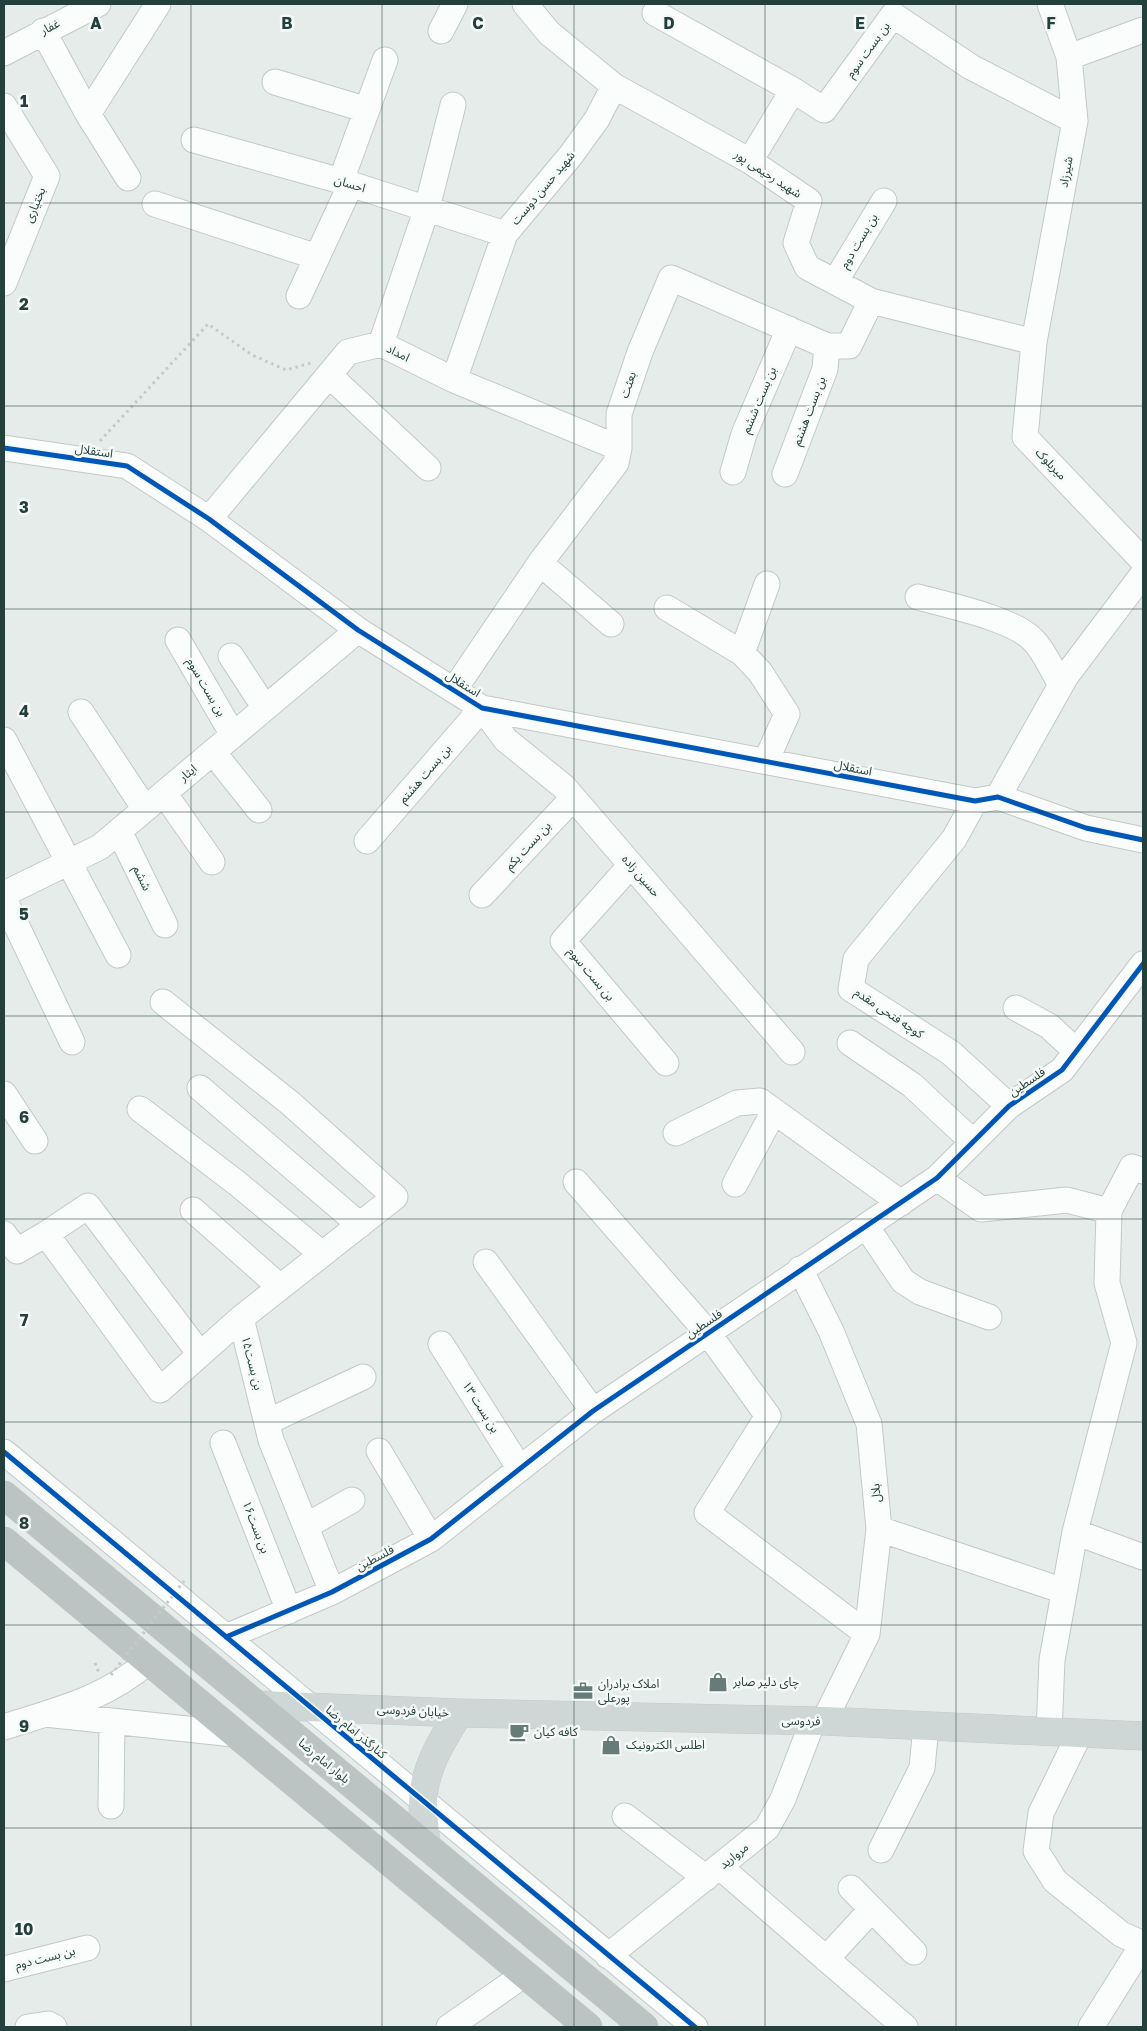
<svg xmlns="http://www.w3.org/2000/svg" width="1147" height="2031" font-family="'Golos Text','Noto Sans Arabic',sans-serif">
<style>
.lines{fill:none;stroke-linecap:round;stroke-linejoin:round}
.minor-casing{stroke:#c3c9c7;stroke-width:27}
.major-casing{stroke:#c2cac9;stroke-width:29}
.highway-casing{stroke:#c2cac9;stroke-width:29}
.path{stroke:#c2cbca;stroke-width:3;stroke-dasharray:2.5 4;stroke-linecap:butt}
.minor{stroke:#fbfcfc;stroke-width:25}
.major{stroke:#cfd7d6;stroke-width:28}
.highway{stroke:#bbc4c3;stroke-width:28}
.path-bridge{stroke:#c2cbca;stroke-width:3;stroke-dasharray:2.5 4;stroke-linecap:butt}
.cycleway-casing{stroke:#f5faf8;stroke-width:8}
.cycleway{stroke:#0057b8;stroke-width:5}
.grid{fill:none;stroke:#23403c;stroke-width:1;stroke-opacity:0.55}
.labels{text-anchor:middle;stroke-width:5;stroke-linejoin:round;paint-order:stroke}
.street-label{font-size:12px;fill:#23403c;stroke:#f5faf8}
.poi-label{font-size:12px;fill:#23403c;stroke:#f5faf8;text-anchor:start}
.grid-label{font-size:16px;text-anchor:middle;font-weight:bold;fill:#23403c;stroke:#f5faf8;stroke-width:5;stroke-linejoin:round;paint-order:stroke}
</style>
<rect width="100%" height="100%" fill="#e6ecea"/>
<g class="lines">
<defs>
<path id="minor" d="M 525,4 L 549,33 L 614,86 L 750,161 L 809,201 L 796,243 L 807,267 L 871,301 L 1034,342
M 1050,4 L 1069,57 L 1075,121 L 1034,342 L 1025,437 L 1143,561
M 655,13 L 793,90
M 43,31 L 88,114 L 128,178
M 441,31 L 455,4
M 4,53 L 98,4
M 1069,57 L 1143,30
M 275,82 L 367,110
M 4,106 L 47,176 L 4,283
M 88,114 L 158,4
M 194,140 L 341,181 L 505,234
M 750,161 L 793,90 L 824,110 L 893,15 L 971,67 L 1075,121
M 341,181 L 385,60
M 155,204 L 317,257
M 835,282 L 884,201
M 299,296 L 351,184
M 381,344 L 427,208 L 453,105
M 329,375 L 428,468
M 454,380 L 505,234 L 571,155 L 597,119 L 614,86
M 4,448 L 127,466 L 209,519 L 358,630 L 482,708 L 975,801 L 998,797 L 1086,828 L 1143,840
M 733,472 L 744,434 L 789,329
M 785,474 L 825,369 L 827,346
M 209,519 L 348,352 L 381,344 L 454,380 L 619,448
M 540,563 L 611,624
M 918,597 C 947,605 1015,619 1034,641 C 1045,652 1052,671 1061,684
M 667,608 L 742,653
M 178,640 L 233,735
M 231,656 L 265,708
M 454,690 L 540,563 L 616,463 L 619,448 L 619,414 L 640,352 L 671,278 L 827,346 L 849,346 L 871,301
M 81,712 L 145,809
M 4,740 L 118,955
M 213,752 L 259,810
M 766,761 L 787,714 L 760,672 L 742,653 L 767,584
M 164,793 L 212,862
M 998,797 L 1066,676 L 1143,574
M 975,801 L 954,839 L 856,959 L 851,989 L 951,1053 L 1009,1106
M 119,831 L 165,925
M 367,841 L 482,708 L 506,740 L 564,787 L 792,1052
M 631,865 L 563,941 L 666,1063
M 4,894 L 100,847 L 358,630
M 482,895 L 573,798
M 4,899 L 72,1042
M 163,1002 L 290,1103 L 395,1197 L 241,1318 L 271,1440 L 332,1592
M 1016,1008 L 1049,1026 L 1076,1051
M 850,1043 L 912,1085 L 973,1142
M 200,1088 L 360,1225
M 4,1094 L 35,1141
M 140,1109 L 238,1184 L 322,1254
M 676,1133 L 737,1103 L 760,1101 L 901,1203
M 937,1178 L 981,1209 L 1067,1200 L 1109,1211 L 1107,1283 L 1124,1343 L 1075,1532 L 1052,1660 L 1049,1732
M 576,1182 L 708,1333 L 768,1416 L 707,1513 L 867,1634
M 735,1184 L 774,1111
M 193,1210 L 280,1287
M 1109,1211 L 1132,1167 L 1143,1171
M 866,1226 L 903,1281 L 920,1292 L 989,1317
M 4,1234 L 17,1251 L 46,1234 L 160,1390 L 241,1318
M 46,1234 L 88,1206 L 200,1354
M 486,1262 L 593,1411
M 800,1269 L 831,1331 L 869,1424 L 879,1529 L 867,1634 L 824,1721
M 441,1344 L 520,1469
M 267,1422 L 363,1377
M 223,1443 L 289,1611
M 379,1451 L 431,1539
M 4,1452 L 695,2027
M 306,1526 L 352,1500
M 879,1529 L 1064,1591
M 1075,1532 L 1143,1557
M 226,1637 L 332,1592 L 431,1539 L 593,1411 L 937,1178 L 1009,1106 L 1062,1070 L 1143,964
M 45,1714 L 234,1734
M 4,1727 C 58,1710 105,1699 149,1661
M 1080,1733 L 1041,1813 L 1036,1851 L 1055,1881 L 1121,1934 L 1143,1944
M 111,1806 L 112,1722
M 625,1816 L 706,1878
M 881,1850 L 922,1768 L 926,1726
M 720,1867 L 905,2027
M 851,1888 L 914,1952
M 608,1956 L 767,1828 L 783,1799 L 813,1721
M 826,1959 L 872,1909
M 4,1969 L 87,1948
M 28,2027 L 48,2024 L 54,2027
M 449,2027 L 525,1974
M 1091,2027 L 1143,1944"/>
<path id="major" d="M 257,1705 L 459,1713 L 824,1721 L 1143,1736
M 426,1846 C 425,1832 423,1817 423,1803 C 423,1770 442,1740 459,1713"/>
<path id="highway" d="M 4,1495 L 644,2027
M 4,1541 L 588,2027"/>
</defs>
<!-- minor casing -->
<use href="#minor" class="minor-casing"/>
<!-- major casing -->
<use href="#major" class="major-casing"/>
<!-- highway casing -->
<use href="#highway" class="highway-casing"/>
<!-- path -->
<path class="path" d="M 100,441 L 208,324 L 252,355 L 286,370 L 311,363
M 95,1663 L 99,1673"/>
<!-- minor -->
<use href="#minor" class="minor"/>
<!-- major -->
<use href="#major" class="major"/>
<!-- highway -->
<use href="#highway" class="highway"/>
<!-- path-bridge -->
<path class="path-bridge" d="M 111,1675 L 184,1581"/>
<defs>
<path id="cycleway" d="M 4,448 L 127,466 L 209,519 L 358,630 L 482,708 L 975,801 L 998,797 L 1086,828 L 1143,840
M 4,1452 L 695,2027
M 226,1637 L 332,1592 L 431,1539 L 593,1411 L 937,1178 L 1009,1106 L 1062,1070 L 1143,964"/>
</defs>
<!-- cycleway casing -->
<use href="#cycleway" class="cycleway-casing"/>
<!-- cycleway -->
<use href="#cycleway" class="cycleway"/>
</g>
<!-- grid -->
<path class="grid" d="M 191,4 L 191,2027M 382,4 L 382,2027M 574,4 L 574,2027M 765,4 L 765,2027M 956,4 L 956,2027M 4,203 L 1143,203M 4,406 L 1143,406M 4,609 L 1143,609M 4,812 L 1143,812M 4,1016 L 1143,1016M 4,1219 L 1143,1219M 4,1422 L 1143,1422M 4,1625 L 1143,1625M 4,1828 L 1143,1828"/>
<!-- icons -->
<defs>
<symbol id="shop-bare" viewBox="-9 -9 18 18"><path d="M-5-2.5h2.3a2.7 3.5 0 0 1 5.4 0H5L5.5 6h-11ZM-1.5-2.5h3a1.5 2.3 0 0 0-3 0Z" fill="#677c79" stroke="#f5faf8" stroke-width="2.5" paint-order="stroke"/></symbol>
<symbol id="office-bare" viewBox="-9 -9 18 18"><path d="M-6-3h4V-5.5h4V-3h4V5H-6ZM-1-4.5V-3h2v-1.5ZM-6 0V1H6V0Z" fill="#677c79" stroke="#f5faf8" stroke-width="2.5" paint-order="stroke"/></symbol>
<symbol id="cafe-bare" viewBox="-9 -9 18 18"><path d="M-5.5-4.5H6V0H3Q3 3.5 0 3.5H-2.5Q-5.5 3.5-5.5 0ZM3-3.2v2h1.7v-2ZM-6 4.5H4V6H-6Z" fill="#677c79" stroke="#f5faf8" stroke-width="2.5" paint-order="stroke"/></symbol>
</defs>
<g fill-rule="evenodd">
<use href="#shop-bare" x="704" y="1668" width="28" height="28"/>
<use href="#office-bare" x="569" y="1677" width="28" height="28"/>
<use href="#cafe-bare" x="505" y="1718" width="28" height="28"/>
<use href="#shop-bare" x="597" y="1731" width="28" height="28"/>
</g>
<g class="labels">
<!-- street labels -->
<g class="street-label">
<text transform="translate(50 27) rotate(-27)" y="4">غفار</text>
<text transform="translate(868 50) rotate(-54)" y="4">بن بست سوم</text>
<text transform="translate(1066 172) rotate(-80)" y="4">شیرزاد</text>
<text transform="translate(768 174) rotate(33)" y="4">شهید رحیمی پور</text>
<text transform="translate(350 184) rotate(17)" y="4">احسان</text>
<text transform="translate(543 188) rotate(-50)" y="4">شهید حسن دوست</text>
<text transform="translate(35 205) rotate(-68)" y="4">بختیاری</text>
<text transform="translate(859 241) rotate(-59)" y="4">بن بست دوم</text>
<text transform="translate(398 353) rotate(26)" y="4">امداد</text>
<text transform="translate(628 385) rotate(-71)" y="4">بعثت</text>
<text transform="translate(759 400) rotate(-67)" y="4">بن بست ششم</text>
<text transform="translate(809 411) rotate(-69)" y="4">بن بست هشتم</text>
<text transform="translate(94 451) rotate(8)" y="4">استقلال</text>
<text transform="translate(1051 464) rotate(46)" y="4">میربلوک</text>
<text transform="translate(463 684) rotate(32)" y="4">استقلال</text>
<text transform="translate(206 687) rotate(60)" y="4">بن بست سوم</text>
<text transform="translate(853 768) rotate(11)" y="4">استقلال</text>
<text transform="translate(188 773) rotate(-40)" y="4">ایثار</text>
<text transform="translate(425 774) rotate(-49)" y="4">بن بست هشتم</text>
<text transform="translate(528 846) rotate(-47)" y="4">بن بست یکم</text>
<text transform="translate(641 876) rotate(49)" y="4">حسین زاده</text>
<text transform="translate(142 878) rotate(64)" y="4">ششم</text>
<text transform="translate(591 974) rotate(50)" y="4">بن بست سوم</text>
<text transform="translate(889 1013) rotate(34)" y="4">کوچه فتحی مقدم</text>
<text transform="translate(1027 1082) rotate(-34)" y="4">فلسطین</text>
<text transform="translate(704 1324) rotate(-34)" y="4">فلسطین</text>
<text transform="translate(252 1363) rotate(76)" y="4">بن بست۱۵</text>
<text transform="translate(481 1407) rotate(58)" y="4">بن بست ۱۳</text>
<text transform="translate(876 1493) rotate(-95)" y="4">بلال</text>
<text transform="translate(256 1527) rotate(69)" y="4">بن بست۱۶</text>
<text transform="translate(375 1558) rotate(-28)" y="4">فلسطین</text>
<text transform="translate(413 1711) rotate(3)" y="4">خیابان فردوسی</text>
<text transform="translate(801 1721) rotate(1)" y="4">فردوسی</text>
<text transform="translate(356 1732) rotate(40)" y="4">کنارگذر امام رضا</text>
<text transform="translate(324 1761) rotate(40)" y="4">بلوار امام رضا</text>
<text transform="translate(734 1856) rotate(-39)" y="4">مروارید</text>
<text transform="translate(45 1958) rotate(-14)" y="4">بن بست دوم</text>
</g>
<!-- poi labels -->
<g class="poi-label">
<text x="733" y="1686">چای دلیر صابر</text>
<text x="598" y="1688">املاک برادران<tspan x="598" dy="14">پورعلی</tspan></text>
<text x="534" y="1736">کافه کیان</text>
<text x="626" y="1749">اطلس الکترونیک</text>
</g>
</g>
<g class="grid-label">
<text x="96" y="29">A</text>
<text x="287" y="29">B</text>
<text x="478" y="29">C</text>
<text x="669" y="29">D</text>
<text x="860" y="29">E</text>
<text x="1051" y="29">F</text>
<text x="24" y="107">1</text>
<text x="24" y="310">2</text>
<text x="24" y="513">3</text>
<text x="24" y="717">4</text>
<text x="24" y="920">5</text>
<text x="24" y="1123">6</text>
<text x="24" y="1326">7</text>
<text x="24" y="1529">8</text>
<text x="24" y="1732">9</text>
<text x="24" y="1935">10</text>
</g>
<!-- border -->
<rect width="1147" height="2031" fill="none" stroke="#23403c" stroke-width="10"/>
</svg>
